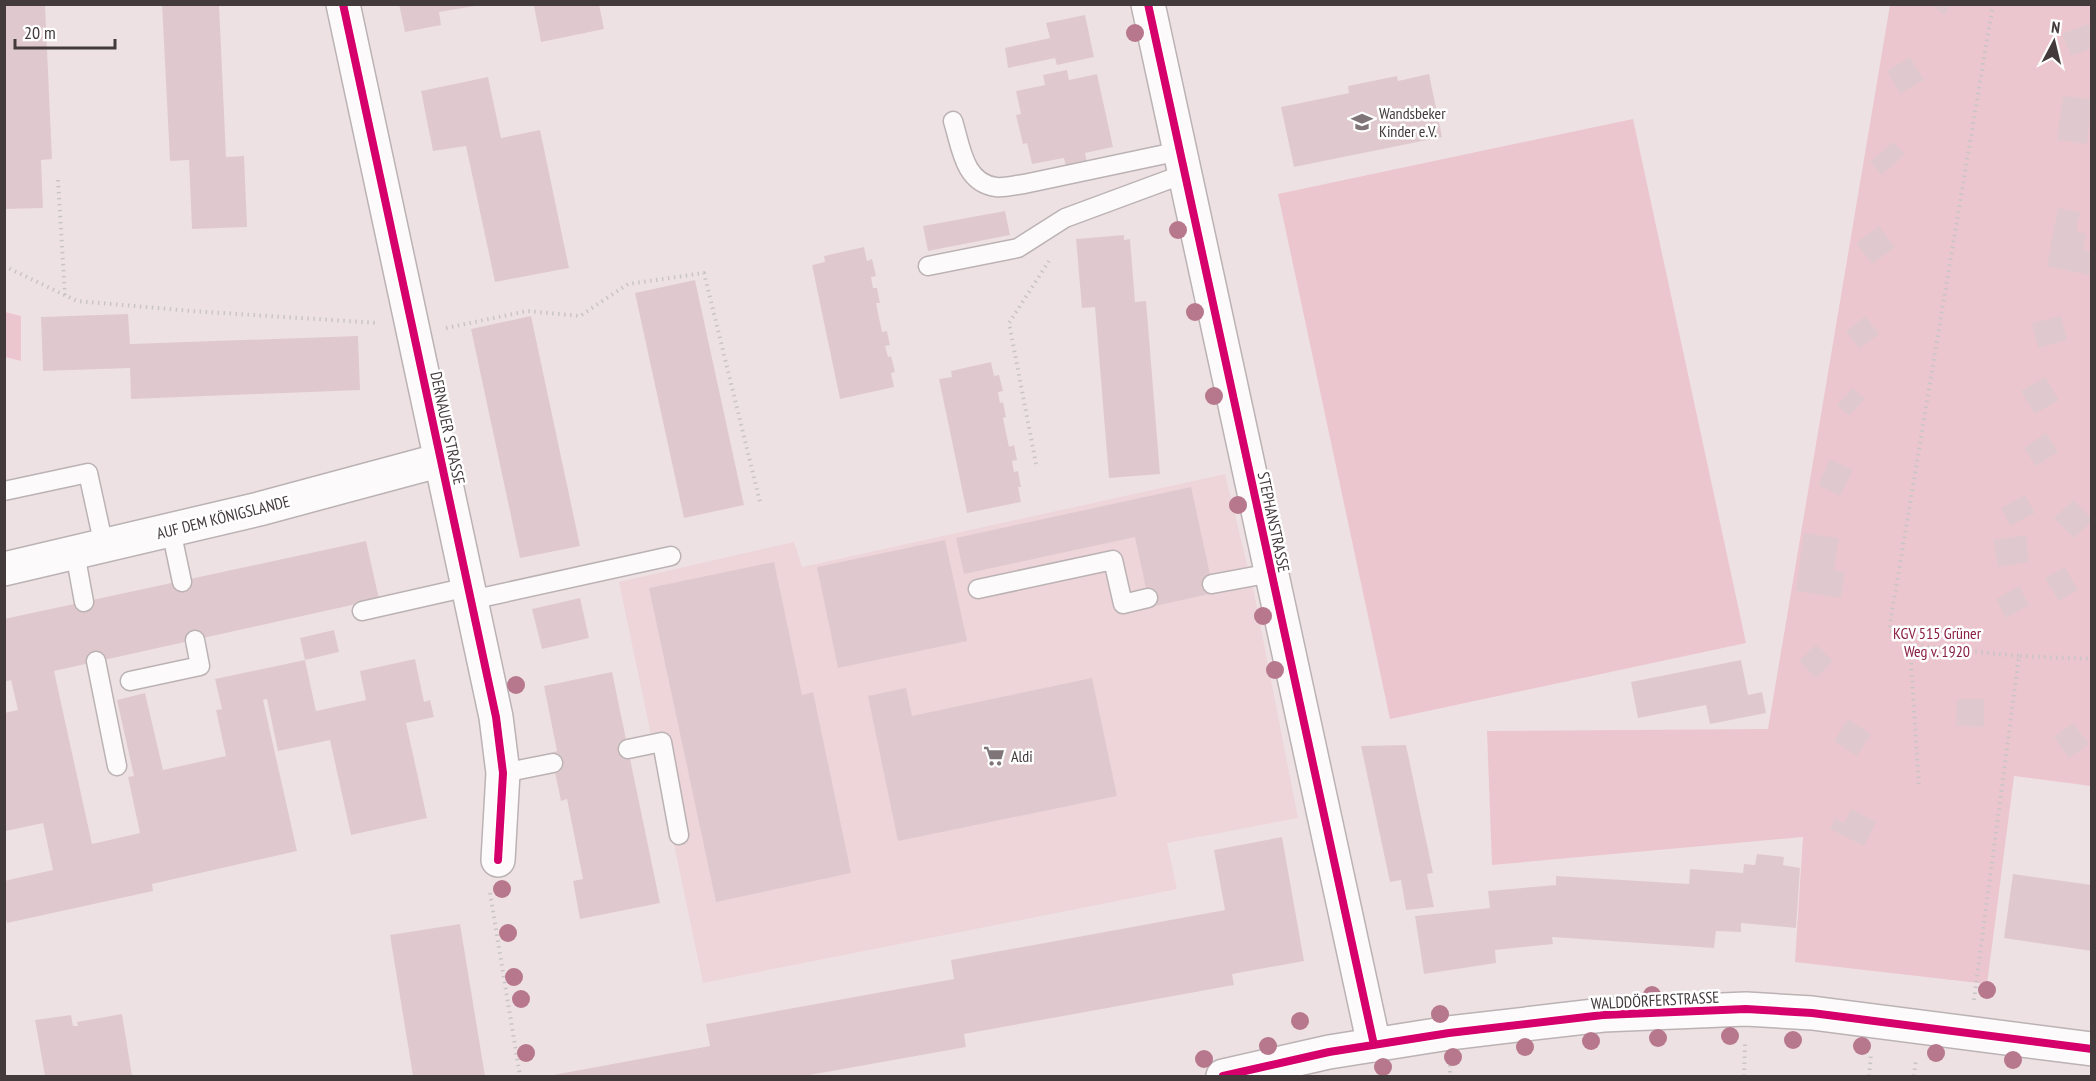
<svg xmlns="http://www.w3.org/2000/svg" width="2096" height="1081" font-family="'PT Sans Narrow',sans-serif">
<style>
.built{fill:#edd5da}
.green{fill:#ebc6ce}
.building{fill:#e0c9ce}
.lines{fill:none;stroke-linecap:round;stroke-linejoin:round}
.lane-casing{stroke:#bbb2b4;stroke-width:21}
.street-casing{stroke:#bbb2b4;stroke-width:36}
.secondary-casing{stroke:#bbb2b4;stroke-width:36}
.path{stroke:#c9c5c6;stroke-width:4;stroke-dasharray:1.5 4.5;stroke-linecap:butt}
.lane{stroke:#fcfafb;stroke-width:18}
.street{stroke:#fcfafb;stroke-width:33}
.secondary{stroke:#fcfafb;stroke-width:33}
.cycleway-casing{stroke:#fff;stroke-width:11}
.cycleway{stroke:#d6006c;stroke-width:8}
.tree{fill:#b7778c}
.labels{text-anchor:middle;stroke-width:5;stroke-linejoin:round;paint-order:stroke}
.poi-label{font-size:16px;fill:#433a3c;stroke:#fff;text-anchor:start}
.street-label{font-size:16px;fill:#433a3c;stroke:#fff}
.park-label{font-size:16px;fill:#8a2044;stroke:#fff}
</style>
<rect width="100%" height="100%" fill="#eee1e4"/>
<!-- built -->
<path class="built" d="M 1225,474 L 1254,593 L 1298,818 L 1167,843 L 1177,889 L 703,983 L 619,582 L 794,542 L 802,567 Z"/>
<!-- green -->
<path class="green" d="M 1890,5 L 2091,5 L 2091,786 L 2014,776 L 1987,984 L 1795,962 L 1803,837 L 1492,865 L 1487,731 L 1768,729 Z
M 1633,119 L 1746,643 L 1390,719 L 1278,194 Z
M 5,312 L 21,316 L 21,361 L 5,357 Z"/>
<!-- building -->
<path class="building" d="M 162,4 L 219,4 L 226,157 L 244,156 L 247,227 L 192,229 L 189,160 L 170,161 Z
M 399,4 L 475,4 L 475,6 L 439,12 L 441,25 L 405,32 Z
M 541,4 L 599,4 L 604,29 L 541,42 L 534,6 Z
M 1931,4 L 1952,4 L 1944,15 Z
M 4,5 L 45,5 L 52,159 L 41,160 L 43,208 L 4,209 Z
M 1085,15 L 1094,57 L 1057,65 L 1055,58 L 1008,68 L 1005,48 L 1050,38 L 1046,23 Z
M 2088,24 L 2092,34 L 2092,48 L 2071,56 L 2062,34 Z
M 1910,57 L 1924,80 L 1900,94 L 1887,71 Z
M 1067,70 L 1069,80 L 1097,74 L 1113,147 L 1085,153 L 1087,162 L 1066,167 L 1064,158 L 1032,164 L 1027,143 L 1023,144 L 1016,115 L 1021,114 L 1016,91 L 1045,85 L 1043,75 Z
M 1429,74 L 1442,137 L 1294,167 L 1281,107 L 1349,93 L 1348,86 L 1397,76 L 1398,81 Z
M 488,77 L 501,138 L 540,130 L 569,268 L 495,282 L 466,146 L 433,151 L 421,91 Z
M 2063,96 L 2092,99 L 2087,144 L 2057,140 Z
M 1893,142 L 1905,154 L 1882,175 L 1870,162 Z
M 2058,208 L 2080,212 L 2076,231 L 2086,234 L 2083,250 L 2092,252 L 2089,275 L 2047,266 Z
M 1005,211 L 1010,235 L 928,251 L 923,226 Z
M 1879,226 L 1895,247 L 1872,264 L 1856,243 Z
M 1124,235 L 1124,240 L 1130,239 L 1135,302 L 1146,301 L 1160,474 L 1109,478 L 1095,307 L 1082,308 L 1076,239 Z
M 864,247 L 867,261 L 872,259 L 876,276 L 871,277 L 873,288 L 877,288 L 880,303 L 876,303 L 882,332 L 887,331 L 890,345 L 885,346 L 888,357 L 891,356 L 895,372 L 891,373 L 894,387 L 840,399 L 812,265 L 825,262 L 824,256 Z
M 695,280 L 744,505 L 684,518 L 635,293 Z
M 128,314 L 130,344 L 358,336 L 360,390 L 131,399 L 130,368 L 43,371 L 41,317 Z
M 531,316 L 580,546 L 520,558 L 471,329 Z
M 1865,316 L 1879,334 L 1860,349 L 1846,332 Z
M 2061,316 L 2067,340 L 2038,348 L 2032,323 Z
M 991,362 L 994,376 L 999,375 L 1003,391 L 998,392 L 1000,403 L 1003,402 L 1006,417 L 1003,418 L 1009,447 L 1014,445 L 1017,460 L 1012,461 L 1014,472 L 1018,471 L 1021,487 L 1018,487 L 1021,502 L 967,513 L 939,379 L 952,377 L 951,371 Z
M 2045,377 L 2059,400 L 2035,414 L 2021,391 Z
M 1853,388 L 1865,399 L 1849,416 L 1837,405 Z
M 2046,433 L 2058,452 L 2036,466 L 2024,448 Z
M 1830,459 L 1853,470 L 1840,496 L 1818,485 Z
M 1191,487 L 1214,593 L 1150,607 L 1135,537 L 964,574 L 956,538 Z
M 2025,495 L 2035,513 L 2010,526 L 2001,508 Z
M 2073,500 L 2092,518 L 2092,521 L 2074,538 L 2054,518 Z
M 1804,533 L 1839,538 L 1834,570 L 1845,572 L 1841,598 L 1796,591 Z
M 2026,535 L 2029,562 L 1998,567 L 1993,540 Z
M 945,540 L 967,641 L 838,668 L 817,567 Z
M 366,541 L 379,599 L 54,671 L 92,844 L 140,833 L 128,777 L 134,776 L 117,700 L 145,693 L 163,770 L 226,756 L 216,710 L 222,709 L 215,679 L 305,660 L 316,711 L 366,700 L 360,671 L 415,659 L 424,702 L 430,700 L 434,717 L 406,723 L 427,818 L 351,835 L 330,740 L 278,751 L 267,699 L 263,700 L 297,851 L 152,884 L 153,891 L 7,923 L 4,911 L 4,881 L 53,870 L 43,823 L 6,831 L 4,824 L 4,713 L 18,710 L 11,680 L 4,682 L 4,619 Z
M 774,562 L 802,695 L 813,692 L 851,873 L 716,902 L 649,588 Z
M 2065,567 L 2078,590 L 2059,601 L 2045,578 Z
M 2019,586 L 2029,605 L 2006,618 L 1996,599 Z
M 580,598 L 589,638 L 542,649 L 532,609 Z
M 334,630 L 339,652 L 305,660 L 300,638 Z
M 1816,644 L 1833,661 L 1816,678 L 1799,661 Z
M 1741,660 L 1748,695 L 1762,692 L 1766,713 L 1710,724 L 1706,705 L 1638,718 L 1631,682 Z
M 612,672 L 660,903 L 580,919 L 573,881 L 583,879 L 567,799 L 561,801 L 551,753 L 557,751 L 544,686 Z
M 1092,678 L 1117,796 L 898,841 L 868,696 L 906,688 L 912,716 Z
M 1957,699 L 1984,699 L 1984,727 L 1956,726 Z
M 1848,719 L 1871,734 L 1857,756 L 1834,741 Z
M 2073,723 L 2089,744 L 2069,758 L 2054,737 Z
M 1406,745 L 1433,873 L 1427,874 L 1434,907 L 1406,910 L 1401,880 L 1390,882 L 1361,746 Z
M 1851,809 L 1876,822 L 1864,846 L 1830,829 L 1835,818 L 1844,823 Z
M 1282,837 L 1304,961 L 1232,974 L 1234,985 L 964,1034 L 966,1047 L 804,1076 L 548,1076 L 710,1046 L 706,1024 L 954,979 L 951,960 L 1225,910 L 1214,850 Z
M 1757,854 L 1784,857 L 1783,865 L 1800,868 L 1796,928 L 1741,923 L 1741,932 L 1716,931 L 1714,948 L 1552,937 L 1553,944 L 1495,950 L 1496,963 L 1424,974 L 1415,916 L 1490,908 L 1488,891 L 1556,885 L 1556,876 L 1689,884 L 1690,869 L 1743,873 L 1744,864 L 1755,865 Z
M 2013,874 L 2092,885 L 2092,951 L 2004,938 Z
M 460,924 L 485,1076 L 413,1076 L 390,935 Z
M 122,1014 L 132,1076 L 45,1076 L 35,1020 L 71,1015 L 73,1026 L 78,1026 L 77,1022 Z"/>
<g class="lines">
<defs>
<path id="lane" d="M 953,121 C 961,147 964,183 996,187 C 1005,188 1015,185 1024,184 L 1180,151
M 928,266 L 1018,248 L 1065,218 L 1184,174
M 4,491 L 88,473 L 104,546
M 171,530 L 182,582
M 75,553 L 84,602
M 1212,584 L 1271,573
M 978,589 L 1113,560 L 1123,604 L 1148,598
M 471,600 L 671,556
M 362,611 L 468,587
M 96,661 L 117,766
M 130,681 L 200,666 L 195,640
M 628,749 L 662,742 L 679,835
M 503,773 L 553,763"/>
<path id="street" d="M 343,4 L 496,717 L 503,773 L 498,860
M 1148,4 L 1374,1045
M 4,569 L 259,509 L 441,460"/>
<path id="secondary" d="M 1223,1076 L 1329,1052 L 1449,1033 L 1603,1015 L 1746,1009 L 1812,1013 L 2092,1049"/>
</defs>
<!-- lane casing -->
<use href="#lane" class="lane-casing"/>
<!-- street casing -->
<use href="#street" class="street-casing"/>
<!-- secondary casing -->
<use href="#secondary" class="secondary-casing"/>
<!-- path -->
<path class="path" d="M 1993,4 L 1889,630 L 1910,645 L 2019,656
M 58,180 L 65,295
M 4,266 L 77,301 L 191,311 L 378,323
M 446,328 L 527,311 L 580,316 L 628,284 L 704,273 L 760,502
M 1036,464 L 1009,323 L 1049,261
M 1910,645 L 1919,788
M 490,893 L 520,1076
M 1974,1000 L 2019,656 L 2092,659
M 1450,1065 L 1450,1076
M 1744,1076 L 1745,1041
M 1869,1076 L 1871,1054
M 1914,1076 L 1916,1059"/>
<!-- lane -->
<use href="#lane" class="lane"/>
<!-- street -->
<use href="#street" class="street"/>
<!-- secondary -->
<use href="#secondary" class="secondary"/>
<defs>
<path id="cycleway" d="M 343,4 L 496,717 L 503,773 L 498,860
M 1148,4 L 1374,1045
M 1223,1076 L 1329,1052 L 1449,1033 L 1603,1015 L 1746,1009 L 1812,1013 L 2092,1049"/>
</defs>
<!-- cycleway casing -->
<use href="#cycleway" class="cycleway-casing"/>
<!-- cycleway -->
<use href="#cycleway" class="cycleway"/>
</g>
<!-- trees -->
<g class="tree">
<circle cx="1135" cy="33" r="9"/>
<circle cx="1178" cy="230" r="9"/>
<circle cx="1195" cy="312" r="9"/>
<circle cx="1214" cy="396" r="9"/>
<circle cx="1238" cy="505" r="9"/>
<circle cx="1263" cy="616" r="9"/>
<circle cx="1275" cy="670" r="9"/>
<circle cx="516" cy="685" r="9"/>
<circle cx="502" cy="889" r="9"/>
<circle cx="508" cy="933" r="9"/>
<circle cx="514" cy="977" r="9"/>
<circle cx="1987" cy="990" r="9"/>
<circle cx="1652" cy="995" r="9"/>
<circle cx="521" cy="999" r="9"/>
<circle cx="1440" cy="1014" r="9"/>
<circle cx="1300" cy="1021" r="9"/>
<circle cx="1730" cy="1036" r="9"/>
<circle cx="1658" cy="1038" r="9"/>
<circle cx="1793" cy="1040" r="9"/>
<circle cx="1591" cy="1041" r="9"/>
<circle cx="1268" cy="1046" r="9"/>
<circle cx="1862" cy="1046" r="9"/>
<circle cx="1525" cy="1047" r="9"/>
<circle cx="526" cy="1053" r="9"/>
<circle cx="1936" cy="1053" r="9"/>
<circle cx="1453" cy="1057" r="9"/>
<circle cx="1204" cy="1059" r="9"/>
<circle cx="2013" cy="1060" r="9"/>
<circle cx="1383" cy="1067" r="9"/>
</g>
<!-- icons -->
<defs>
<symbol id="school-bare" viewBox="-9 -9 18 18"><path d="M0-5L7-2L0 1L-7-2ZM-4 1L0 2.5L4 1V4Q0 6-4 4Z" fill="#7f7477" stroke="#fff" stroke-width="2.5" paint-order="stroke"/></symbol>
<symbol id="supermarket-bare" viewBox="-9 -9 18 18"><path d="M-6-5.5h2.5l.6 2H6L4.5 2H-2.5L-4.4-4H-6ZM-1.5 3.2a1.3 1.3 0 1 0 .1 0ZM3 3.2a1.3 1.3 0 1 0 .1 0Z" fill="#7f7477" stroke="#fff" stroke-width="2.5" paint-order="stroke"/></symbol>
</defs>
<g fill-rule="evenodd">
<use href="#school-bare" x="1347" y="107" width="30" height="30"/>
<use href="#supermarket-bare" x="979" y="741" width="30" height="30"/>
</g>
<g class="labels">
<!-- poi labels -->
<g class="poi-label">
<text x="1379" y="119">Wandsbeker<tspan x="1379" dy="18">Kinder e.V.</tspan></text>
<text x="1011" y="762">Aldi</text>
</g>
<!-- street labels -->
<g class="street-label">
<text transform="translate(448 428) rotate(78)" y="6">DERNAUER STRASSE</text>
<text transform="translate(223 517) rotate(-14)" y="6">AUF DEM KÖNIGSLANDE</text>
<text transform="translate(1274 522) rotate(78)" y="6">STEPHANSTRASSE</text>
<text transform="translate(1655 1000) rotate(-3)" y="6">WALDDÖRFERSTRASSE</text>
</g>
<!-- park labels -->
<g class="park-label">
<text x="1937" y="639">KGV 515 Grüner<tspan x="1937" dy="18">Weg v. 1920</tspan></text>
</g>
</g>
<!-- border -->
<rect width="2096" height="1081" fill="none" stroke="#433a3c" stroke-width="12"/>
<!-- north arrow -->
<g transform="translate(2054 42) rotate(7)" stroke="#ffffff" stroke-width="4.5" paint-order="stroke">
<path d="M0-4.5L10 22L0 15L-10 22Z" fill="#433a3c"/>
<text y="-9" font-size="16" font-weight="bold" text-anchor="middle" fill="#433a3c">N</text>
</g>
<!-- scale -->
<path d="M15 39v9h100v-9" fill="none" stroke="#433a3c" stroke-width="3"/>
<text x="24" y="39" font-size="18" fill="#433a3c" stroke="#ffffff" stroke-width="4.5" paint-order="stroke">20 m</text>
</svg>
